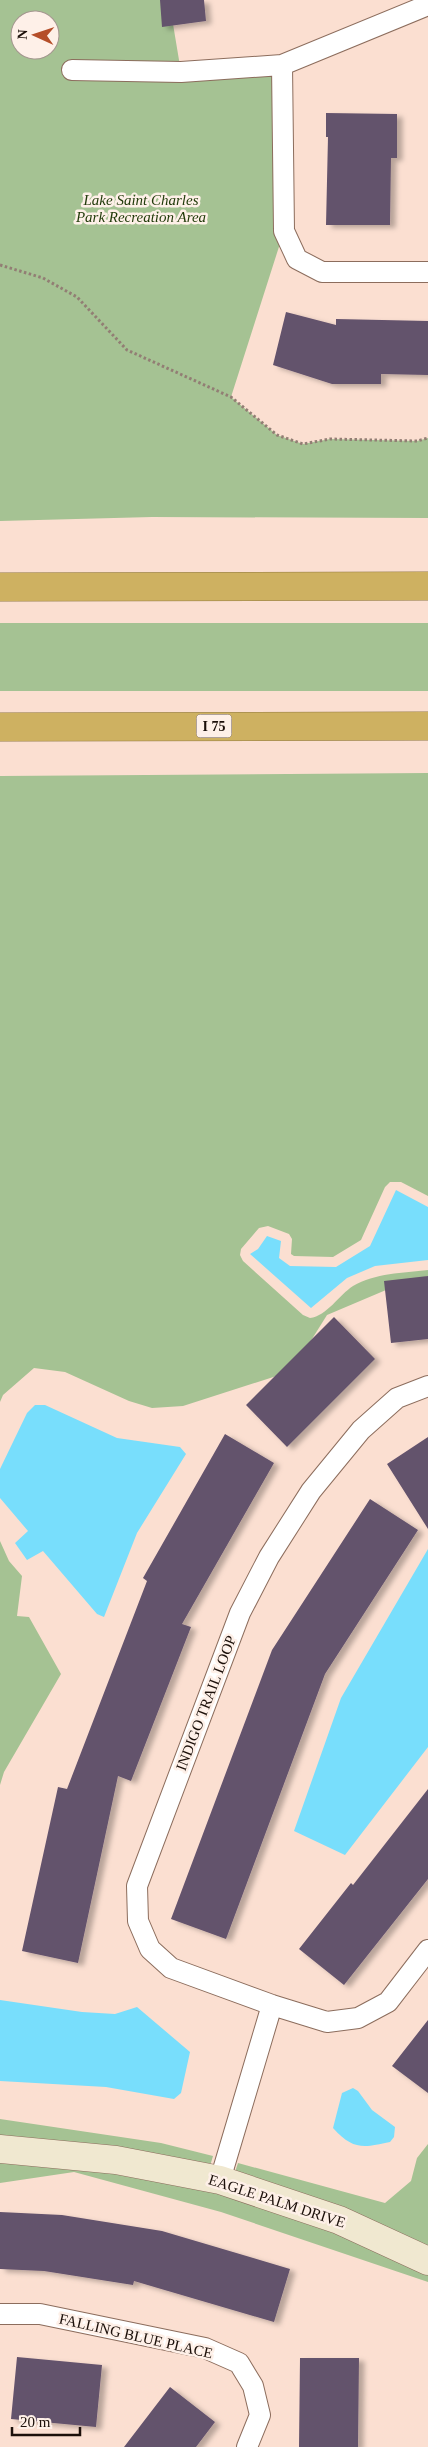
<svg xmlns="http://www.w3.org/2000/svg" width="428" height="2447" font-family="'Times New Roman',serif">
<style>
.green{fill:#a5c293;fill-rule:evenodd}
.water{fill:#78defc}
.building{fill:#64526c;filter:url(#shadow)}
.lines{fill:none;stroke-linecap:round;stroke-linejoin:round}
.street-casing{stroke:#8c6d5d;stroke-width:22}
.secondary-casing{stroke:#8c6d5d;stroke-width:29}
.highway-casing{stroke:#907943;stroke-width:29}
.path{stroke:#927e74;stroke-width:3;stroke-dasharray:2.5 2.5;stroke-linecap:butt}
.street{stroke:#fff;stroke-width:20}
.secondary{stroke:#f0e8d0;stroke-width:28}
.highway{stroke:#ceb161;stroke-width:28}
.labels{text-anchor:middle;stroke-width:5;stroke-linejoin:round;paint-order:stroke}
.shield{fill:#fef0e8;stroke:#60534d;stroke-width:1}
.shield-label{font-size:14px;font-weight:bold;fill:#1c100a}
.park-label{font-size:15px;font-style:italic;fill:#1f3908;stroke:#fef0e8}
.street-label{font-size:15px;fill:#1c100a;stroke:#fef0e8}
</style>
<defs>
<filter id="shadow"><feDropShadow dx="5.5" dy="3" stdDeviation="2.5" flood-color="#0004"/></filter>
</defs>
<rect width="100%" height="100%" fill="#fbdfd1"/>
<!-- green -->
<path class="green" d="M 0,0 L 169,0 L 181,72 L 282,65 L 284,231 L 231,397 L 277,435 L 303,444 L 330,439 L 417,441 L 428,438 L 428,518 L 152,517 L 0,521 ZM 20,20 L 50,20 L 50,50 L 20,50 Z
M 0,623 L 428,623 L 428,691 L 0,691 Z
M 428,773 L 428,1196 L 401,1182 L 390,1182 L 385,1187 L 361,1240 L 333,1257 L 294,1256 L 291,1254 L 292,1239 L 289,1234 L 268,1226 L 259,1228 L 241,1249 L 240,1255 L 243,1261 L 303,1315 L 310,1318 C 327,1316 339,1295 353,1286 C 375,1273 403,1273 428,1270 L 428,1276 L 386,1290 L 327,1315 L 292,1371 L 183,1406 L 152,1408 L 129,1401 L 65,1372 L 34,1368 L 3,1395 L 0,1402 L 0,776 Z
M 0,1541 L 9,1561 L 22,1576 L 17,1616 L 29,1617 L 61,1674 L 4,1772 L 0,1785 Z
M 0,2119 L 161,2143 L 213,2156 L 210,2166 L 0,2138 Z
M 428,2144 L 428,2248 L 235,2172 L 238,2163 L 385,2203 L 411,2181 L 417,2158 Z
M 0,2161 L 114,2172 L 216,2191 L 334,2230 L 428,2274 L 428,2282 L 221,2212 L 74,2172 L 0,2183 Z"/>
<!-- water -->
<path class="water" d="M 396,1190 L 428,1207 L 428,1260 L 375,1266 L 347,1278 L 311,1308 L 250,1254 L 258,1249 L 267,1236 L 281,1241 L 279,1258 L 290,1266 L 336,1267 L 370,1246 Z
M 35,1405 L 45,1405 L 117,1438 L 180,1447 L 186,1454 L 137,1533 L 104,1617 L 97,1614 L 43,1551 L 27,1560 L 15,1543 L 28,1531 L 0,1498 L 0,1469 L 27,1413 Z
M 428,1549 L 428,1747 L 345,1855 L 294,1831 L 341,1698 Z
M 0,2000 L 82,2012 L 115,2014 L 137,2007 L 190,2052 L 181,2093 L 174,2099 L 106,2087 L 0,2081 Z
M 353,2088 L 358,2091 L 372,2110 L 395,2127 L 394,2137 L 390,2142 C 363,2148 353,2150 333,2128 L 342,2093 Z"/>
<!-- building -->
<path class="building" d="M 160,0 L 204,0 L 206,21 L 162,27 Z
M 326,113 L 397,114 L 397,158 L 391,158 L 390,225 L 326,225 L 328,137 L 326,137 Z
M 286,312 L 336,325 L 336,319 L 428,321 L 428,375 L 381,374 L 381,384 L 332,384 L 273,365 Z
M 428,1276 L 428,1339 L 391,1343 L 384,1281 Z
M 334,1317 L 375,1359 L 287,1447 L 246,1405 Z
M 225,1434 L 274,1463 L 182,1624 L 191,1627 L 131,1781 L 118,1776 L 78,1963 L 22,1951 L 58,1787 L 67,1789 L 147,1581 L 143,1578 Z
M 428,1437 L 428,1529 L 387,1464 Z
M 370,1499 L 418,1530 L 325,1674 L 226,1939 L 171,1919 L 272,1650 Z
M 428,1789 L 428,1879 L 344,1985 L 299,1949 L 351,1883 L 353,1885 Z
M 428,2020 L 428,2093 L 392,2066 Z
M 0,2212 L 62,2215 L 162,2231 L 290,2269 L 274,2322 L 134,2281 L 133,2285 L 44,2271 L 0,2269 Z
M 17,2357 L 102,2365 L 96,2427 L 11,2419 Z
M 300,2358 L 359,2358 L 358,2447 L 299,2447 Z
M 170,2387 L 215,2422 L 196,2447 L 124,2447 Z"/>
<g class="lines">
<defs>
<path id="street" d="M 282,65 L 284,231 L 297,259 L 322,272 L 428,272
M 72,70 L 181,72 L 282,65 L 428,5
M 428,1386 L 397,1398 L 361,1430 L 311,1491 L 269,1557 L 240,1613 L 137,1886 L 138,1921 L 150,1949 L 171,1968 L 272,2005 L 327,2022 L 358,2018 L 388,2002 L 428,1950
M 220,2180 L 272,2005
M 0,2314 L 40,2314 L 205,2348 L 239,2363 L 253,2386 L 260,2415 L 247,2447"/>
<path id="secondary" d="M 0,2149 L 116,2160 L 220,2180 L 339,2220 L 428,2261"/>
<path id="highway" d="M 0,587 L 428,586
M 0,727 L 428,726"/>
</defs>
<!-- street casing -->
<use href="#street" class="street-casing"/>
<!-- secondary casing -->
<use href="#secondary" class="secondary-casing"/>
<!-- highway casing -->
<use href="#highway" class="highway-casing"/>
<!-- path -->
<path class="path" d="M 0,265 L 43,278 L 77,297 L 127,350 L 231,397 L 277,435 L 303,444 L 330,439 L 417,441 L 428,438"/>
<!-- street -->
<use href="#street" class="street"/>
<!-- secondary -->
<use href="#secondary" class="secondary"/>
<!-- highway -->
<use href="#highway" class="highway"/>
</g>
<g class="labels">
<!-- shield labels -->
<rect class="shield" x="196.5" y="714.5" width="35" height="23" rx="4"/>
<g class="shield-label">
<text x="214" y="731">I 75</text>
</g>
<!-- park labels -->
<g class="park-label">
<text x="141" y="205">Lake Saint Charles<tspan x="141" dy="17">Park Recreation Area</tspan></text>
</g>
<!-- street labels -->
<g class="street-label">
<text transform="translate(206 1703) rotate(-69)" y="5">INDIGO TRAIL LOOP</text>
<text transform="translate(277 2201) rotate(18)" y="5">EAGLE PALM DRIVE</text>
<text transform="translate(136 2336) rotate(13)" y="5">FALLING BLUE PLACE</text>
</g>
</g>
<!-- north arrow -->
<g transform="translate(35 35) rotate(273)"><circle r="24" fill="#fef0e8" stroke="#a4968f"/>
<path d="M0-4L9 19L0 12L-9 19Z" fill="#b54e29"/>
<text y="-8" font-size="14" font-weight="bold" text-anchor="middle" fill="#1c100a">N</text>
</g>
<!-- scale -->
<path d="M12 2427v8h68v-8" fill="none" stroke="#1c100a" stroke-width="2.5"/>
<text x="20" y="2427" font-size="15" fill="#1c100a" stroke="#fef0e8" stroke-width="4" paint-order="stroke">20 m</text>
</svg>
